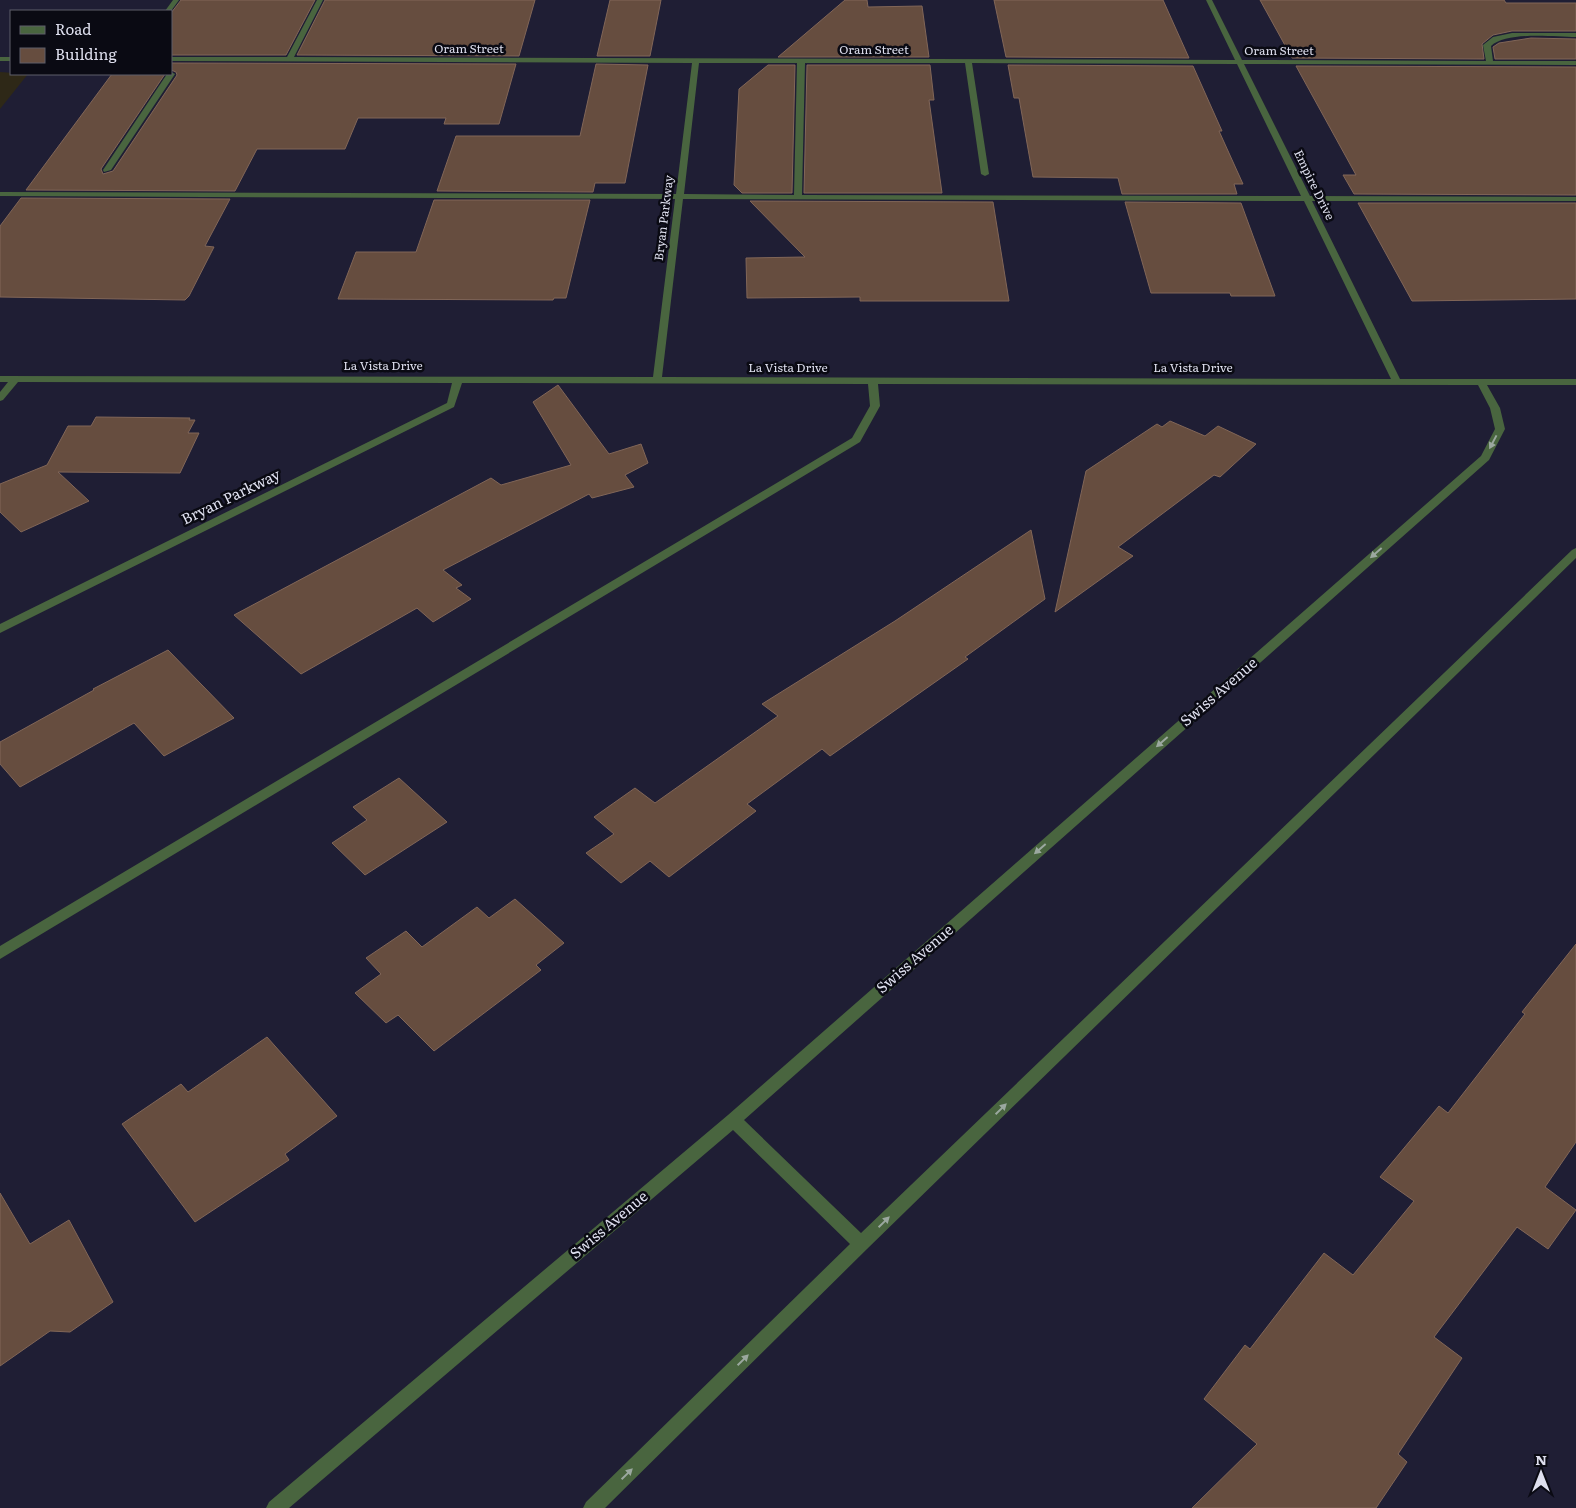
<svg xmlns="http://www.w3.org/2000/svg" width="1576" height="1508" font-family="Literata,serif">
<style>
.commercial{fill:#2e2817}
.building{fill:#664d3f;stroke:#816658}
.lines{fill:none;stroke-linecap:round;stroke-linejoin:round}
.minor{fill:#49653f;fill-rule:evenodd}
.oneway{fill:#9ba89f}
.labels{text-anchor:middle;stroke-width:5;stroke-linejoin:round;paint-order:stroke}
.far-street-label{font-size:12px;fill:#dedfee;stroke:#0a0a13}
.street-label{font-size:15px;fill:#dedfee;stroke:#0a0a13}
</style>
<rect width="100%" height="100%" fill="#1f1e34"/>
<!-- commercial -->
<path class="commercial" d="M 0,72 L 28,74 L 0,109 Z"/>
<!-- building -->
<path class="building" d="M 181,0 L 315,0 L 286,55 L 171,55 L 171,13 Z
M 325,0 L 535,0 L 519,56 L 297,55 Z
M 610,0 L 661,0 L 650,56 L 597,56 Z
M 845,0 L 867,0 L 868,7 L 922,6 L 929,57 L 778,57 Z
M 994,0 L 1163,0 L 1189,58 L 1006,57 Z
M 1260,0 L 1504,0 L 1506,3 L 1576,3 L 1576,31 L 1512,31 L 1493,35 L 1482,44 L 1484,59 L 1292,58 Z
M 1531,38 L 1576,39 L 1576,59 L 1495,59 L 1493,47 L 1499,43 Z
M 171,63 L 516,64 L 499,124 L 444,124 L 446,118 L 358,118 L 345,149 L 257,149 L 235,191 L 26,190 L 112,74 L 165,74 L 101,169 L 103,174 L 113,171 L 177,75 L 176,72 L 171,70 Z
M 596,64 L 648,65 L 625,183 L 595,183 L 593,192 L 437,191 L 456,136 L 580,136 Z
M 768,65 L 795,65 L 792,193 L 742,193 L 734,185 L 739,89 Z
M 807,65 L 930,65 L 934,100 L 929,100 L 942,193 L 804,193 Z
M 1008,65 L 1193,66 L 1222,131 L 1219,131 L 1243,184 L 1234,184 L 1237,194 L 1122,194 L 1118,178 L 1033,177 L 1019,98 L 1014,98 Z
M 1296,66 L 1576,67 L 1576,195 L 1354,194 L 1343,175 L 1356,175 Z
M 21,198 L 230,199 L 205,246 L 214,247 L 189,296 L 185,300 L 0,297 L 0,226 Z
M 434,200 L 590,200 L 566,298 L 554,298 L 553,300 L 338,299 L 356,252 L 416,252 Z
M 750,201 L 993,202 L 1009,301 L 860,301 L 860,297 L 747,298 L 746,258 L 805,257 Z
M 1125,202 L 1241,203 L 1275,296 L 1231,296 L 1230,293 L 1151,293 Z
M 1358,203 L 1576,203 L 1576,299 L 1412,301 Z
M 558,385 L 609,454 L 641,444 L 648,463 L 625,475 L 634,487 L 592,498 L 589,494 L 443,570 L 462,585 L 456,588 L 471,599 L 433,622 L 417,608 L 301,674 L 234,615 L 491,478 L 501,485 L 571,465 L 533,402 Z
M 96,417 L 190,418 L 189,420 L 195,420 L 188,433 L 199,433 L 180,473 L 58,472 L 89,501 L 21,532 L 0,512 L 0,484 L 47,465 L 68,426 L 91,426 Z
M 1170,421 L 1205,436 L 1218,426 L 1256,444 L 1220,477 L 1214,475 L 1118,547 L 1133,556 L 1055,612 L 1086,471 L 1157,424 L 1162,427 Z
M 1031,530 L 1045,599 L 965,657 L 968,659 L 830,756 L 822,749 L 747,804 L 756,811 L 669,877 L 650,861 L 621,883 L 586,853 L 614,834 L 594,817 L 635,788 L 655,803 L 778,716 L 762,704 L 895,621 Z
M 168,650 L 234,718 L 164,756 L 134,723 L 20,787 L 0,764 L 0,742 L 94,690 L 93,689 Z
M 399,778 L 447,822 L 365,875 L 332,843 L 367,820 L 353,807 Z
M 515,899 L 564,943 L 536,965 L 541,970 L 434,1051 L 398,1015 L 386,1023 L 355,993 L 381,974 L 366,958 L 406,931 L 422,947 L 477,907 L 489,918 Z
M 1576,944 L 1576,1142 L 1545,1187 L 1576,1210 L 1548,1249 L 1517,1227 L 1434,1337 L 1462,1358 L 1398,1454 L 1407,1462 L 1376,1508 L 1192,1508 L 1257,1444 L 1204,1399 L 1245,1345 L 1250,1349 L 1324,1253 L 1353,1275 L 1414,1201 L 1380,1177 L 1439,1106 L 1448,1113 L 1525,1014 L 1522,1012 Z
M 267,1037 L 337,1116 L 285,1154 L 289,1160 L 195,1222 L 122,1124 L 181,1084 L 188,1092 Z
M 0,1193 L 30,1244 L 69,1220 L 113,1302 L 70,1332 L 50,1331 L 0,1366 Z"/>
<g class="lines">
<!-- minor -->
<path class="minor" d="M 173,0 L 179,0 L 171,11 L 165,11 Z
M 317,0 L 323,0 L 294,57 L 1235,60 L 1206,0 L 1212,0 L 1242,60 L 1486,61 L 1483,45 L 1493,37 L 1512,33 L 1576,33 L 1576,37 C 1554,37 1507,31 1491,46 L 1493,61 L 1576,61 L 1576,65 L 1244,64 L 1310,196 L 1576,197 L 1576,201 L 1312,201 L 1400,379 L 1576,379 L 1576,385 L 1487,385 L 1500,408 L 1505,429 L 1489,460 L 744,1120 L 861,1233 L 1572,550 L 1576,548 L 1576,558 L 867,1249 L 605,1508 L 583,1508 L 586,1502 L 850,1244 L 733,1130 L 289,1508 L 266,1508 L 269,1502 L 728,1115 L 1481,456 L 1495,429 L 1490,408 L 1478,385 L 878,384 L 880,406 L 860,442 L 0,959 L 0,946 L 852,438 L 870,406 L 868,384 L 462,383 L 454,407 L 0,633 L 0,624 L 447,403 L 452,383 L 18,382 L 3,400 L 0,401 L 0,392 L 8,382 L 0,382 L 0,376 L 653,377 L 675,199 L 0,196 L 0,192 L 676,194 L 692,63 L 171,61 L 171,57 L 287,57 ZM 699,63 L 797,63 L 794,195 L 684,194 ZM 805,63 L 965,63 L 981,174 L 985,176 L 989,174 L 972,63 L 1237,64 L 1301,196 L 802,195 ZM 683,199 L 1304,201 L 1391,379 L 662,377 Z
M 0,57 L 11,57 L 11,61 L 0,61 Z
M 171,72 L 175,74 L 111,170 L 104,172 L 103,170 L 167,74 L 171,74 Z"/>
</g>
<!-- one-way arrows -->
<defs><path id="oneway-solid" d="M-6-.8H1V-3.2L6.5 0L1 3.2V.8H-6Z" transform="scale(1.25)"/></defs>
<g class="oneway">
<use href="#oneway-solid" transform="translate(1493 442) rotate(118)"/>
<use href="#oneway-solid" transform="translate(1376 553) rotate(139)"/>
<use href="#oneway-solid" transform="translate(1162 742) rotate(139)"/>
<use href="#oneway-solid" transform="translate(1040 849) rotate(139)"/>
<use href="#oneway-solid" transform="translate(1001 1109) rotate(-44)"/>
<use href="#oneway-solid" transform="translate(884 1222) rotate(-44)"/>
<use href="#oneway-solid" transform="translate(743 1360) rotate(-44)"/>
<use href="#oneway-solid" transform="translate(627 1474) rotate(-44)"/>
</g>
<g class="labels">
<!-- far-street labels -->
<g class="far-street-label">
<text x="469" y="53">Oram Street</text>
<text x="874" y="54">Oram Street</text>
<text x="1279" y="55">Oram Street</text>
<text transform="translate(1314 185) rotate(64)" y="4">Empire Drive</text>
<text transform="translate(664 218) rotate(-83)" y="4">Bryan Parkway</text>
<text x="383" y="370">La Vista Drive</text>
<text x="788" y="372">La Vista Drive</text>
<text x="1193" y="372">La Vista Drive</text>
</g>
<!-- street labels -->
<g class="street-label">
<text transform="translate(231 497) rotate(-26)" y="5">Bryan Parkway</text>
<text transform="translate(1219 692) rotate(-41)" y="5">Swiss Avenue</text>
<text transform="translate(915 959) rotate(-41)" y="5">Swiss Avenue</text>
<text transform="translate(609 1225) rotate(-40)" y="5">Swiss Avenue</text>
</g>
</g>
<!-- legend -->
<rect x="10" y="10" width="162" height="65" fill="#0a0a13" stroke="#5f5f6b"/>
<rect x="20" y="26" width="25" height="8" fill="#49653f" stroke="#5f5f6b"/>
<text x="55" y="35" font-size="15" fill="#dedfee">Road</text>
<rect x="20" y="48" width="25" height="15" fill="#664d3f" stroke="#5f5f6b"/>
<text x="55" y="60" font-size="15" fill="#dedfee">Building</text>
<!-- north arrow -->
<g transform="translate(1541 1473)" stroke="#0a0a13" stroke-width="4" paint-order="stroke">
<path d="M0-4L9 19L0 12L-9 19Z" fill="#dedfee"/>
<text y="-8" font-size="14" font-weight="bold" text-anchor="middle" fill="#dedfee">N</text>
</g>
</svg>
